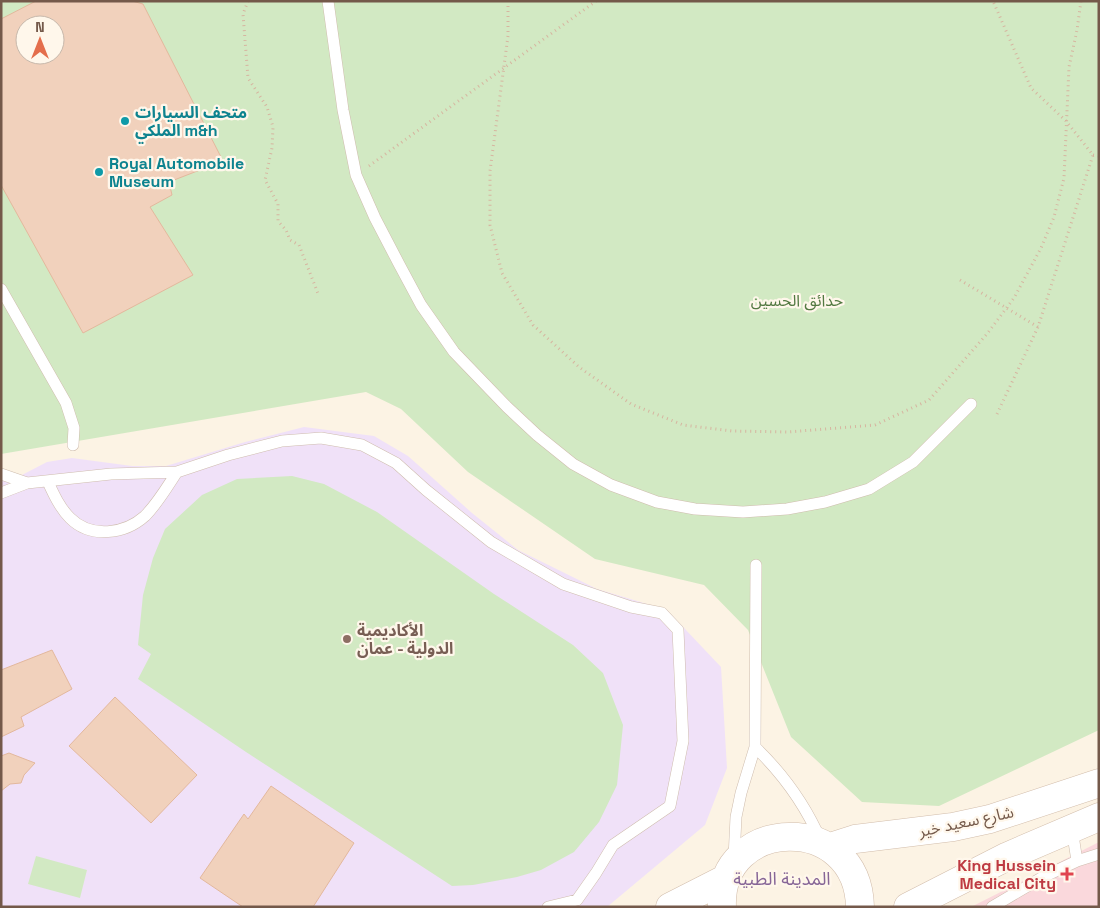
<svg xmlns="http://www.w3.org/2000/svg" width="1100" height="908" font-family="'Space Grotesk','Noto Sans Arabic',sans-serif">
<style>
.education{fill:#f0e1f8}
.medical{fill:#fad8dc}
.green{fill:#d2e9c3;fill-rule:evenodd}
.building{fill:#f1d1bc;stroke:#e3b89d;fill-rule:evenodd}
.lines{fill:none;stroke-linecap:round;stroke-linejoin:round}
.lane-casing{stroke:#cfbdae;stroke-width:12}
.secondary-casing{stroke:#d2bdab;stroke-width:29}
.path{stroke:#d6b5a0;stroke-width:3;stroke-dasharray:1 4;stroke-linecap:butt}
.lane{stroke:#fff;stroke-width:11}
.secondary{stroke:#fff;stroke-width:28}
.culture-dot{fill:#0f9aa8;stroke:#fff7eb;stroke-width:2}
.education-dot{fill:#8d6e63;stroke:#fff7eb;stroke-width:2}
.health-dot{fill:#e0444e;stroke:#fff7eb;stroke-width:2}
.labels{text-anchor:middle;stroke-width:4.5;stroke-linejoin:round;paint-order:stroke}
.culture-label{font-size:16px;font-weight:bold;fill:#0d838f;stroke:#fff7eb;text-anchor:start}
.park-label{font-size:16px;fill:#537942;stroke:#fff7eb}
.education-label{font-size:16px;font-weight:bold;fill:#785e54;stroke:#fff7eb;text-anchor:start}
.street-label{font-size:16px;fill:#74594a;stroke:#fff7eb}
.health-label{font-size:16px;font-weight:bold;fill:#be3a42;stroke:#fff7eb;text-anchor:end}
.neighbourhood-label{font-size:18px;fill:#876697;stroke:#fff7eb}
</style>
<rect width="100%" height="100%" fill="#fcf3e4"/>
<!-- education -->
<path class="education" d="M 304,427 L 374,436 L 408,456 L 472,513 L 518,550 L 597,589 L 667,610 L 721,667 L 727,768 L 705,825 L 607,907 L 1,907 L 1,478 L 20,476 L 47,462 L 72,458 L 132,466 L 166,466 L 245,442 Z"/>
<!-- medical -->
<path class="medical" d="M 1099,842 L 1099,907 L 971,907 Z"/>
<!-- green -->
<path class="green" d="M 1,1 L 1099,1 L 1099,730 L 939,806 L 862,802 L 791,737 L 748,630 L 704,585 L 595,559 L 468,472 L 401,409 L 366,392 L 1,454 ZM 25,25 L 55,25 L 55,55 L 25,55 Z
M 292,476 L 324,484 L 377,512 L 494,594 L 573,645 L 603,673 L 623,725 L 617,785 L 599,822 L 574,852 L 541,870 L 517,877 L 473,885 L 452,886 L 246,752 L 138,679 L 151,654 L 138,645 L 143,595 L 153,558 L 165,529 L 202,495 L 237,479 Z
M 36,856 L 87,870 L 80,898 L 28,884 Z"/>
<!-- building -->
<path class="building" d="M 36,1 L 132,1 L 143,4 L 223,161 L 169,182 L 172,195 L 150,207 L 193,275 L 83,333 L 1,185 L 1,19 ZM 25,25 L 55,25 L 55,55 L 25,55 Z
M 52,650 L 72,689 L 21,717 L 24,726 L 1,737 L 1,670 Z
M 115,697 L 197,775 L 151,823 L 69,746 Z
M 9,753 L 35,763 L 24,775 L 21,783 L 10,784 L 1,791 L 1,756 Z
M 271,786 L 354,843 L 313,907 L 243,907 L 200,878 L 244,814 L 248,819 Z"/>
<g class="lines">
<defs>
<path id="lane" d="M 328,1 L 343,110 L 356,175 L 375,218 L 399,264 L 421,305 L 454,352 L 507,407 L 537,435 L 573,464 L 611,485 L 657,502 L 695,509 L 743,512 L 787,509 L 825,502 L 869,489 L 913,462 L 971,404
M 1,289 L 66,403 L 74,428 L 73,445
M 1,474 L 27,483 L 111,474 L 177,472 L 228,455 L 282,441 L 321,438 L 362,445 L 396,463 L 426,490 L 491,542 L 563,584 L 631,607 L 662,613 L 678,630 L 683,741 L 670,806 L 613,845 L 596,873 L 577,900 L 548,907
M 48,482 C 54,495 60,508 70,518 C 91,539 125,534 145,516 C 158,503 167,487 177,472
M 1,493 L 27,483
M 755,747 C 783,774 805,804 821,841
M 734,858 L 736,817 L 741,793 L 755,747 L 756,565
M 1077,861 L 1099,854
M 992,907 L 1043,877 L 1077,861 L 1072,829"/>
<path id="secondary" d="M 830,847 L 855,839 L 953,827 L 990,819 L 1099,783
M 670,907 L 727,878
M 722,907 C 718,816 858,811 860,907
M 908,907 L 1008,856 L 1099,817"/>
</defs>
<!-- lane casing -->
<use href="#lane" class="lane-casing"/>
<!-- secondary casing -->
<use href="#secondary" class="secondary-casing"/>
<!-- path -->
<path class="path" d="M 248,1 L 243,14 L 248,78 L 267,107 L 273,127 L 272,148 L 265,180 L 278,204 L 278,221 L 286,230 L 290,240 L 299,245 L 319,296
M 508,1 L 508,36 L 490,171 L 490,225 L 502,273 L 533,325 L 579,367 L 631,404 L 683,425 L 732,431 L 788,432 L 875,425 L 929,400 L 987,334 L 1014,298 L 1041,248 L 1054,217 L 1064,178 L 1069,67 L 1077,30 L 1081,1
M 1093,155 L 1099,156
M 369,166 L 596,1
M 960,280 L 1038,327 L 1093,155 L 1066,121 L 1031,88 L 993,1
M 997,414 L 1038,327"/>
<!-- lane -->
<use href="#lane" class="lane"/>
<!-- secondary -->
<use href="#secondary" class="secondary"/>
</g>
<!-- markers -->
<g class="culture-dot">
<circle cx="125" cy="121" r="5"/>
<circle cx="99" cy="172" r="5"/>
</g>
<circle class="education-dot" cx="347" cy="639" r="5"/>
<path class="health-dot" d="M1064.5 866.5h5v5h5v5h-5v5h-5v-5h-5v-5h5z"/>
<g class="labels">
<!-- culture labels -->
<g class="culture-label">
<text x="135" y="118">متحف السيارات<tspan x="135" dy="18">الملكي m&amp;h</tspan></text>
<text x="109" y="169">Royal Automobile<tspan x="109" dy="18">Museum</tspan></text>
</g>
<!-- park labels -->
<g class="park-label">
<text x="797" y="306">حدائق الحسين</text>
</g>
<!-- education labels -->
<g class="education-label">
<text x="357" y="636">الأكاديمية<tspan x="357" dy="18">الدولية - عمان</tspan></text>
</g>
<!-- street labels -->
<g class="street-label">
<text transform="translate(966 821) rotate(-12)" y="6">شارع سعيد خير</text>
</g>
<!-- health labels -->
<g class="health-label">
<text x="1056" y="871">King Hussein<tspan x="1056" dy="18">Medical City</tspan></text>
</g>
<!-- neighbourhood labels -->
<g class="neighbourhood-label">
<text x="782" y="885">المدينة الطبية</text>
</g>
</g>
<!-- border -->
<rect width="1100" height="908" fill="none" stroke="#74594a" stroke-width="5"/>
<!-- north arrow -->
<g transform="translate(40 40)"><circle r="24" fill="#fff7eb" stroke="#c7b8ab"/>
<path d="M0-4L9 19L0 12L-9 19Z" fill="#e46e4c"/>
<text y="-8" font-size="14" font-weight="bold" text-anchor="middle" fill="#74594a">N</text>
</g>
</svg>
